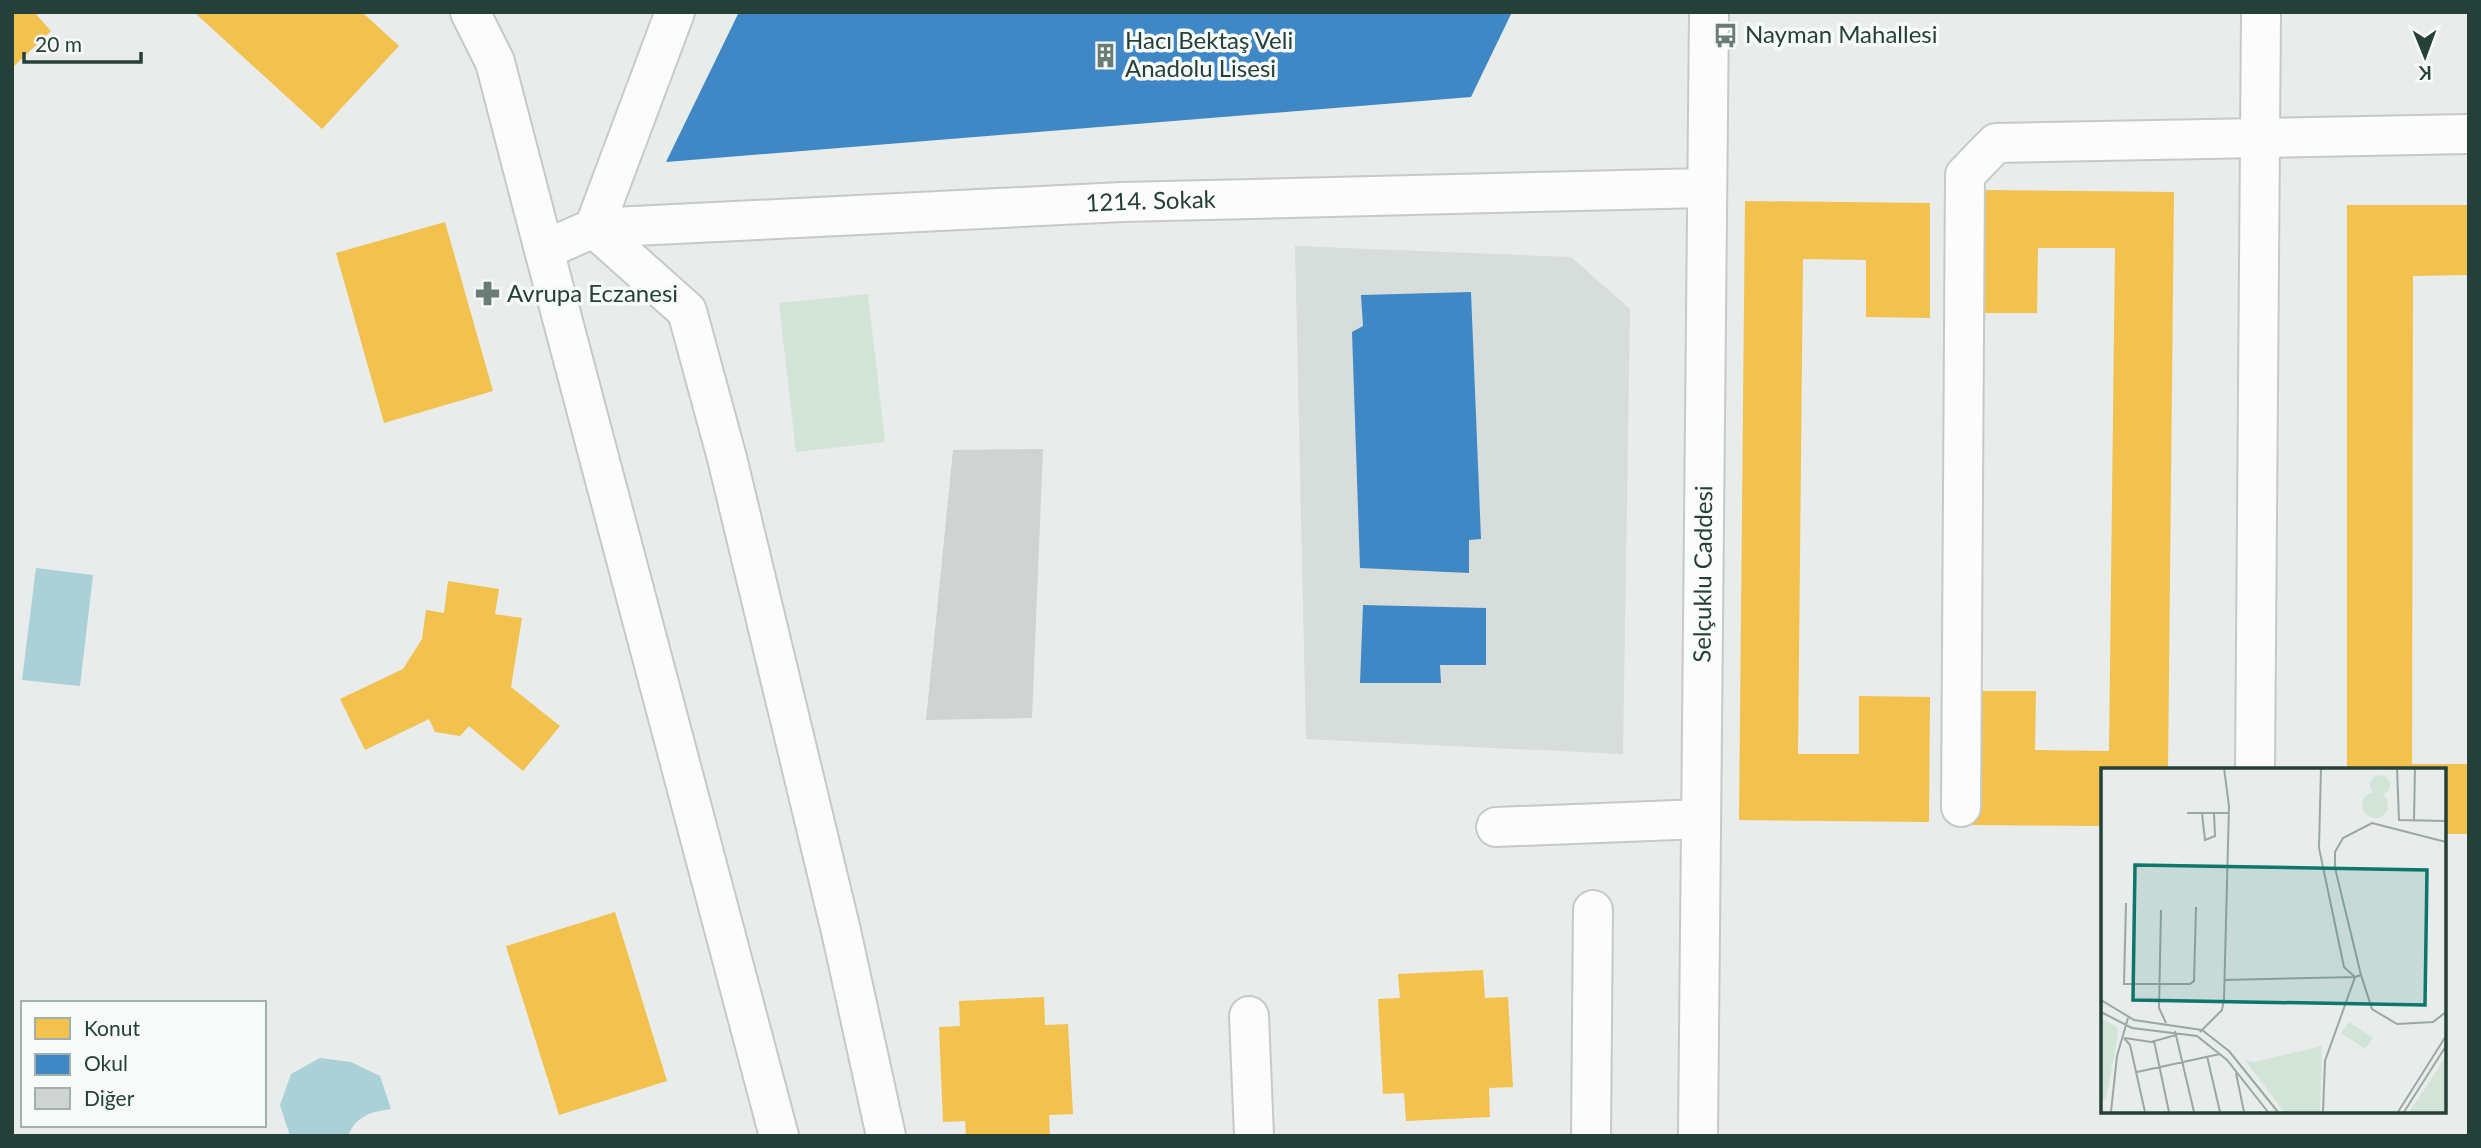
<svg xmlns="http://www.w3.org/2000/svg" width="2481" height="1148" font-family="Lato,sans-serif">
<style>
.built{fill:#d6ddda}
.green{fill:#d2e4d8}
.water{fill:#abd1d8}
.homes{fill:#f2c14e}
.schools{fill:#3f88c5}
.building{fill:#cfd3d2}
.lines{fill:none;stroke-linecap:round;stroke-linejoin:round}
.minor-casing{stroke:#c5c9c7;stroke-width:42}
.minor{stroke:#fcfcfc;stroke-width:38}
.labels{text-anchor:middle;stroke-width:7;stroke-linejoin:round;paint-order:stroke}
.poi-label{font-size:24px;fill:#254039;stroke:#f6faf8;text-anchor:start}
.street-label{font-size:24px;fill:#254039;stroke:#f6faf8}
.inset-road{fill:none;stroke:#9aa7a3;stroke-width:2}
.view{fill:#0f766e;fill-opacity:0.15;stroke:#0f766e;stroke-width:3.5}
.inset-edge{fill:none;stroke:#254039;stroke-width:3.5}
</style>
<rect width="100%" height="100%" fill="#e8ecea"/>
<!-- built -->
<path class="built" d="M 1295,246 L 1571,257 L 1630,309 L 1623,754 L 1306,739 Z"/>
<!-- green -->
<path class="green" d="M 868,294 L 885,442 L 796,452 L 779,303 Z"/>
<!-- water -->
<path class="water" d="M 36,568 L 93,575 L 80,686 L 22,680 Z
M 320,1058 L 351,1062 L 380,1076 L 391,1109 C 370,1112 356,1116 348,1136 L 290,1136 L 280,1105 L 291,1074 Z"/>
<!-- homes -->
<path class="homes" d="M 12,12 L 34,12 L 51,31 L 12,68 Z
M 194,12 L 362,12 L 399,46 L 322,129 Z
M 1983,190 L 2174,192 L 2168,770 L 2103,770 L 2103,826 L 1971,825 L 1973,691 L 2036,691 L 2035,750 L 2109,751 L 2115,248 L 2038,248 L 2037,313 L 1982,313 Z
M 1745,201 L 1930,203 L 1930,318 L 1866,317 L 1866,260 L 1803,259 L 1798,754 L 1859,754 L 1859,696 L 1930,697 L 1929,822 L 1739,820 Z
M 2347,205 L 2469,205 L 2469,275 L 2413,276 L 2412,764 L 2469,764 L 2469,834 L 2444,834 L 2444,770 L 2347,770 Z
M 445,222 L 493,391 L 384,423 L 336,253 Z
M 448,581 L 499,589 L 495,614 L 522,618 L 511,687 L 560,726 L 523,771 L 469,726 L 460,736 L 435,732 L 429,719 L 365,750 L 340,699 L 403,669 L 422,639 L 426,610 L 444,613 Z
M 615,912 L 667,1081 L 559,1115 L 506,946 Z
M 1483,970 L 1485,998 L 1508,997 L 1513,1087 L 1489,1088 L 1490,1117 L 1406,1121 L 1404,1093 L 1383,1094 L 1378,999 L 1400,998 L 1398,974 Z
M 1044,997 L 1045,1025 L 1068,1024 L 1073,1114 L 1049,1115 L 1050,1136 L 966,1136 L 965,1121 L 943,1122 L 939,1027 L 960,1026 L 959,1001 Z"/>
<!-- schools -->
<path class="schools" d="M 739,12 L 1512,12 L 1471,97 L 666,162 Z
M 1471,292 L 1481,539 L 1469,540 L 1469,573 L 1360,568 L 1352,332 L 1363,326 L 1361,295 Z
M 1363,605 L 1486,608 L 1486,665 L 1440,665 L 1441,683 L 1360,683 Z"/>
<!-- building -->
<path class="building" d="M 1043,449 L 1032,718 L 926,720 L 953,450 Z"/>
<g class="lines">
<defs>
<g id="minor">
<path d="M 470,12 L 495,62 L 544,250 L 594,228 L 687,311 L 727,458 L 841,931 L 886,1136"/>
<path id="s1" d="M 675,12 L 594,228 L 1122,202 L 1706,188"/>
<path d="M 544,250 L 779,1136"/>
<path d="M 2255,770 L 2261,12"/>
<path d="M 1961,807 L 1965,175 L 1996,143 L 2469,134"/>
<path d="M 1496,827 L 1701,819"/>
<path d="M 1249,1016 L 1254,1136"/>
<path d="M 1591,1136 L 1593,910"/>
<path id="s2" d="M 1698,1136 L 1709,12"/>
</g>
</defs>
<!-- minor casing -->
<use href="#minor" class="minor-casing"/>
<!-- minor -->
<use href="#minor" class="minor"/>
</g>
<!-- icons -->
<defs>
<symbol id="bus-bare" viewBox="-9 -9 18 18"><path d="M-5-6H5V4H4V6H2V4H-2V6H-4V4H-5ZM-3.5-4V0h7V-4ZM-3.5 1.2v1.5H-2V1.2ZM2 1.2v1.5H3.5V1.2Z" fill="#697c77" stroke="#f6faf8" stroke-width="2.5" paint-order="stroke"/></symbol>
<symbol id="building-bare" viewBox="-9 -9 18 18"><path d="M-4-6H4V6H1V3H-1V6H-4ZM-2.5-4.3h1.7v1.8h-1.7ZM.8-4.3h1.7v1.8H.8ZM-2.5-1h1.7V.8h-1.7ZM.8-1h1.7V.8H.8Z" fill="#697c77" stroke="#f6faf8" stroke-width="2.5" paint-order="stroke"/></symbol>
<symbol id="pharmacy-bare" viewBox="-9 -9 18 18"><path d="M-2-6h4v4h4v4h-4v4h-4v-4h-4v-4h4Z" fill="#697c77" stroke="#f6faf8" stroke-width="2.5" paint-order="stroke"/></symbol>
</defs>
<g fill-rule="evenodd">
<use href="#bus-bare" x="1708" y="18" width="35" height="35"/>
<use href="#building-bare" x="1088" y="38" width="35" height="35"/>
<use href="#pharmacy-bare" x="470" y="276" width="35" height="35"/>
</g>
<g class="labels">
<!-- poi labels -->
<g class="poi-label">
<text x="1745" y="43">Nayman Mahallesi</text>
<text x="1125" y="49">Hacı Bektaş Veli<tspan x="1125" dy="28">Anadolu Lisesi</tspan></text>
<text x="507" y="302">Avrupa Eczanesi</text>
</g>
<!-- street labels -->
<g class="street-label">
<text dy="8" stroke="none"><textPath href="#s1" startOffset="788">1214. Sokak</textPath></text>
<text dy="8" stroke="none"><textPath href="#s2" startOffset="562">Selçuklu Caddesi</textPath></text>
</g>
</g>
<!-- overview -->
<g transform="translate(2101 768)">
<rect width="345" height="345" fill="#e8ecea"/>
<path d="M269 17a10 10 0 1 1 20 0a10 10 0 1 1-20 0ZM261 37a13 13 0 1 1 26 0a13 13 0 1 1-26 0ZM 0,250 L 16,259 L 17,266 L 5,332 L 0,329 ZM 248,254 L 272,270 L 264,281 L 240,265 ZM 221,278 L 219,344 L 183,344 L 144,292 L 153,294 ZM 345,287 L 345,344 L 308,344 L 331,310 Z" fill="#d2e4d8"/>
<path class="inset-road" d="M 220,0 L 218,80 L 243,199 L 254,209 L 260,207 L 271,241 L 296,256 L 332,254 L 345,244M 296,0 L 298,52 L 345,53M 86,45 L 128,45M 101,45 L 104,72 L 114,68 L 113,45M 313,52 L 314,0M 25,135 L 23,216 L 89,216 L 93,213 L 95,139M 60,142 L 58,240 L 65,255M 260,207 L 234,100 L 234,84 L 242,70 L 271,55 L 345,74M 123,212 L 254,209 L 224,293 L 222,344M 0,232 L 33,252 L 101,262 L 128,283 L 177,344M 0,244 L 31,260 L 96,268 L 126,292 L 167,344M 74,263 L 93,344M 99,264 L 121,242 L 123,231 L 128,38 L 123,0M 23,270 L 29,277 L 44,344M 24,270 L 50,274 L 75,267M 53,273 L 68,344M 106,288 L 119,344M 36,304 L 119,286M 135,305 L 143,344M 10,344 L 16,288 L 27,250M 297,344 L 345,268M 303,344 L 345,278"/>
<path class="view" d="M 34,97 L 326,102 L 324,237 L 32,232 Z"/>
<rect width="345" height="345" class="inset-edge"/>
</g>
<!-- border -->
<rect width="2481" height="1148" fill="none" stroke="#254039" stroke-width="28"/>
<!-- legend -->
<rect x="21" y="1001" width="245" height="126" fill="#f6faf8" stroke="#a2b0ac" stroke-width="2"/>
<rect x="35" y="1018" width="35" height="21" fill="#f2c14e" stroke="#a2b0ac" stroke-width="2"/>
<text x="84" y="1036" font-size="21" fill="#254039">Konut</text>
<rect x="35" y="1054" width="35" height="21" fill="#3f88c5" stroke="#a2b0ac" stroke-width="2"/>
<text x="84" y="1071" font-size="21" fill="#254039">Okul</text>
<rect x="35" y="1088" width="35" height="21" fill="#cfd3d2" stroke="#a2b0ac" stroke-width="2"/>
<text x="84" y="1106" font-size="21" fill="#254039">Diğer</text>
<!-- north arrow -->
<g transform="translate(2425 56) rotate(179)" stroke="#f6faf8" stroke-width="5" paint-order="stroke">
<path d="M0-5L12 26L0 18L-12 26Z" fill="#254039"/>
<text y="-10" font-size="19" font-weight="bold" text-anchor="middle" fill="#254039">K</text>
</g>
<!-- scale -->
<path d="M24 52v10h117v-10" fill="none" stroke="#254039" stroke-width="3.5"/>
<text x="35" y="52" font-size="21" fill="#254039" stroke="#f6faf8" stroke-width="5" paint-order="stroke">20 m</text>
</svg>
